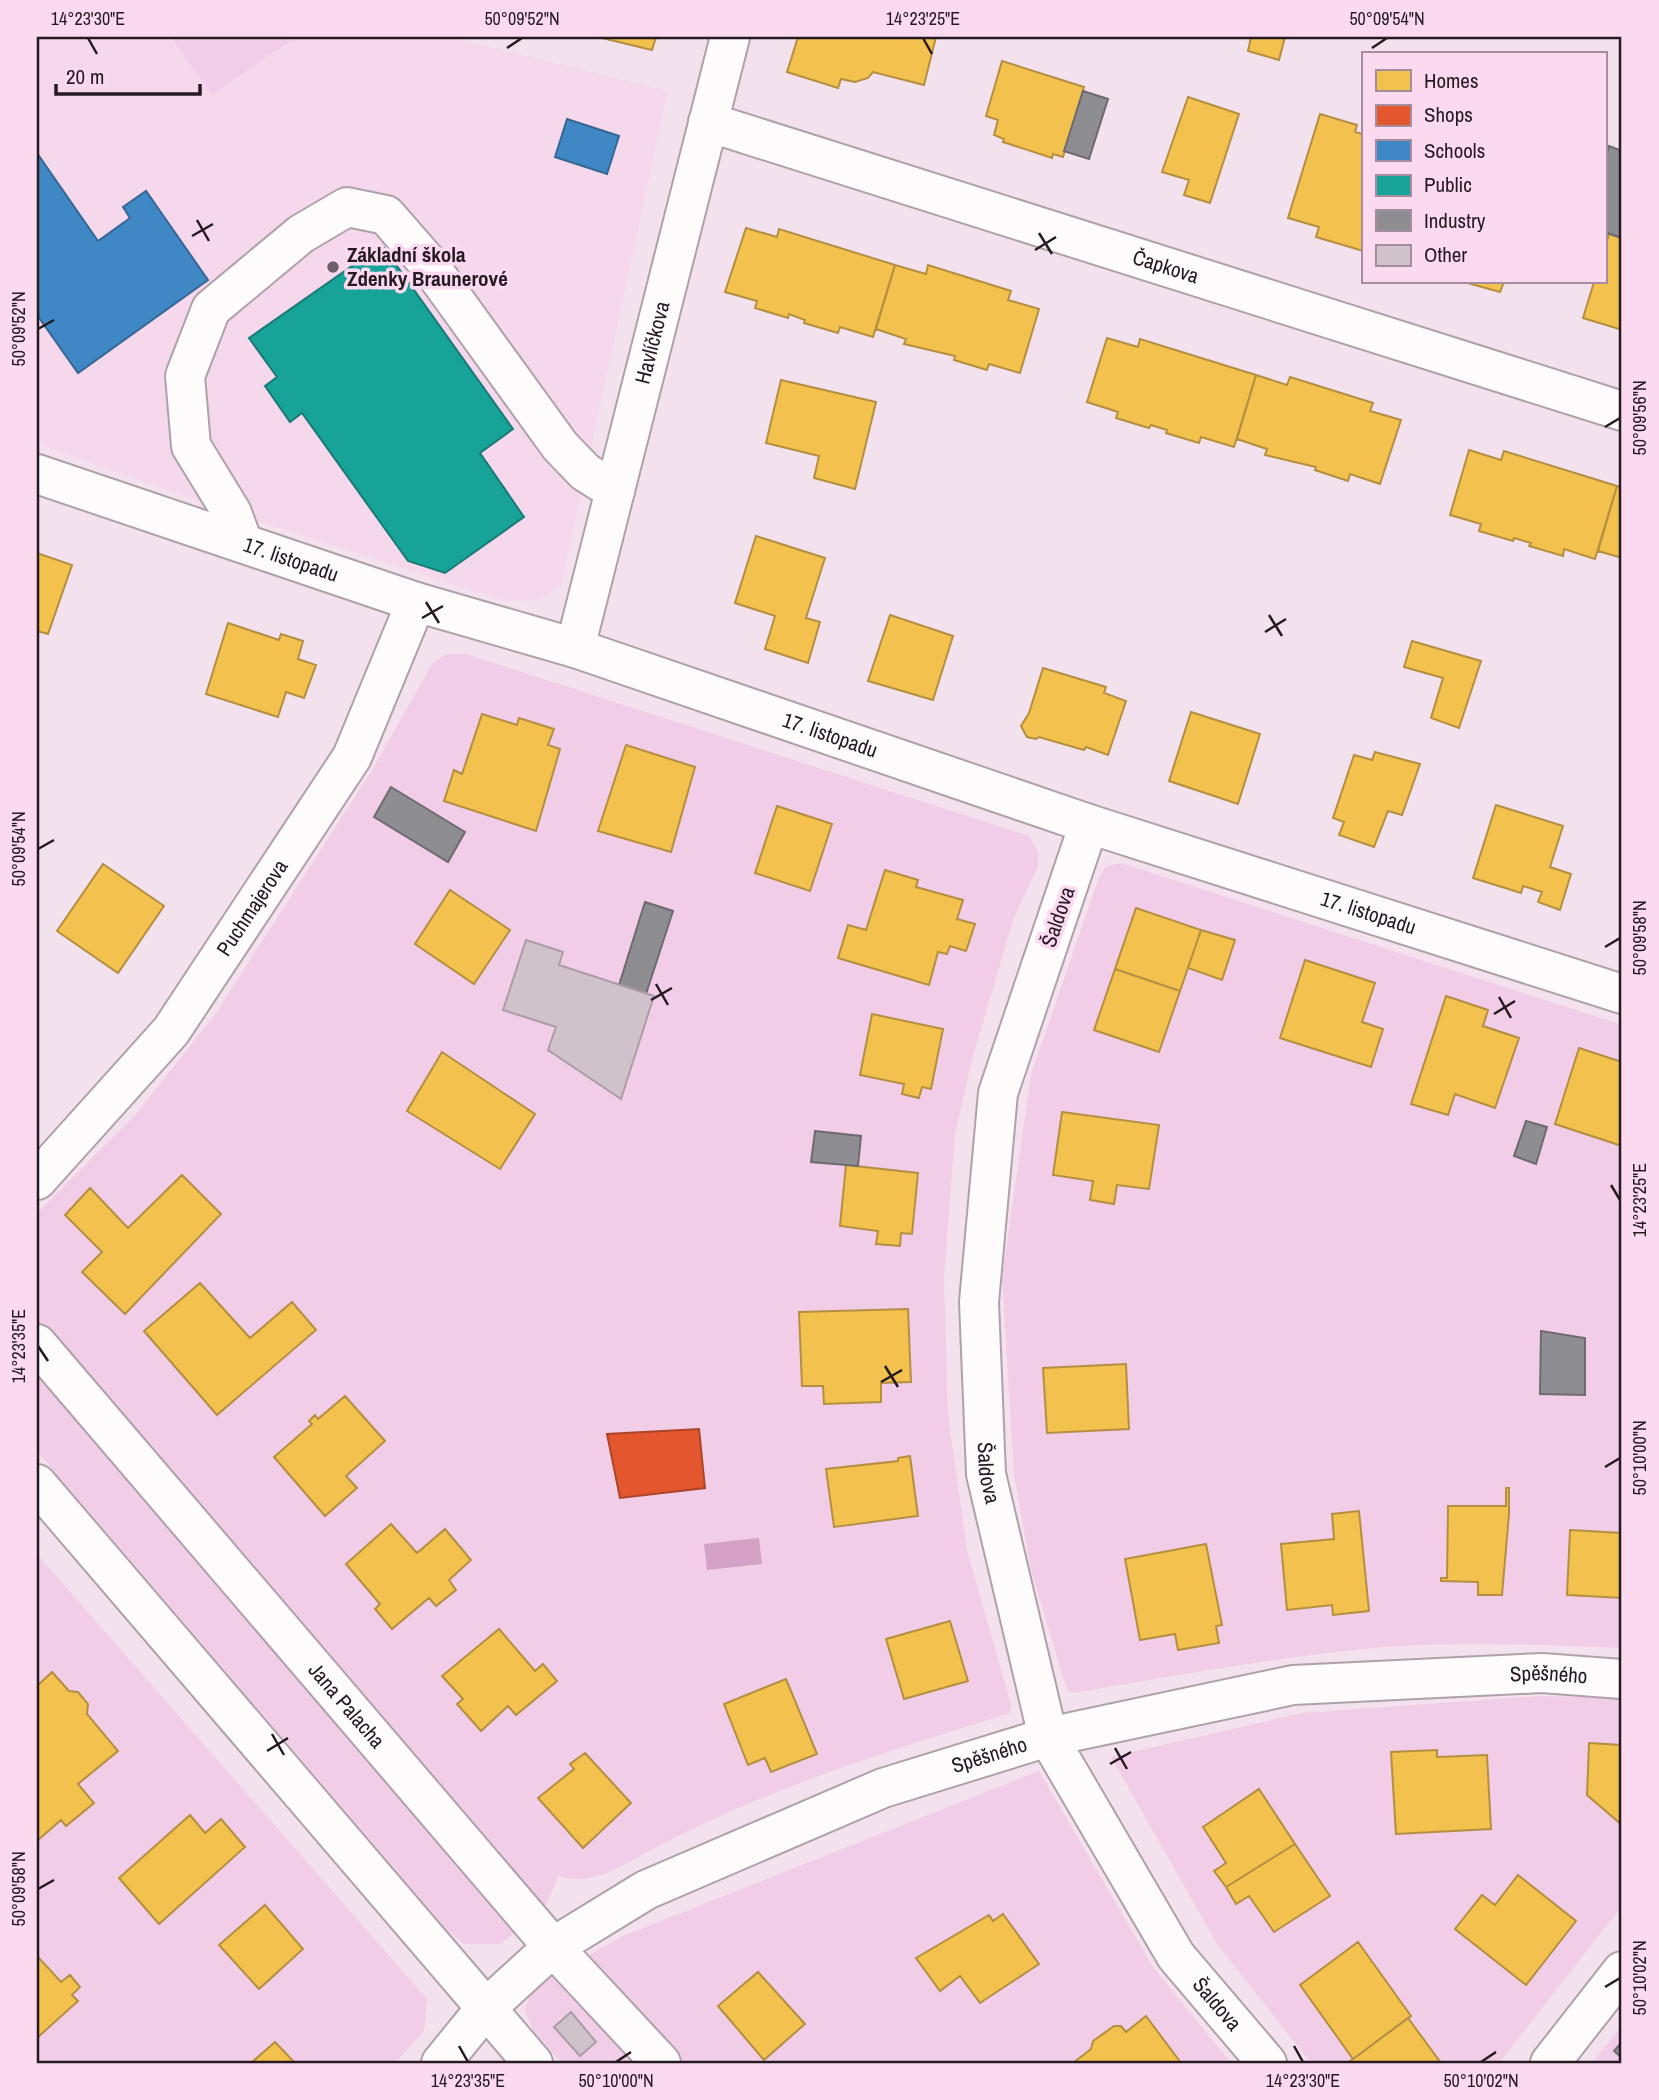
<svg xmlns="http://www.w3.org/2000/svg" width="1659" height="2100" font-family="'Archivo Narrow',sans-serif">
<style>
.built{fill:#f5d8ec}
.green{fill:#f2cde7}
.water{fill:#d3a2c4}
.homes{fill:#f2c14e;stroke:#b48f41;stroke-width:2}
.shops{fill:#e4572e;stroke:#ab452a;stroke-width:2}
.schools{fill:#3f88c5;stroke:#376794;stroke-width:2}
.public{fill:#17a398;stroke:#1b7a75;stroke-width:2}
.industry{fill:#8d8d92;stroke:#6e6a70;stroke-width:2}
.building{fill:#d0c2cb;stroke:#aa9da6;stroke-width:2}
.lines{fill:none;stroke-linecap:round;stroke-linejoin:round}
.minor-casing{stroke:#afa1aa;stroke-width:42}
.minor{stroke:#fdfbfc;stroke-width:38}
.ticks{fill:none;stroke:#251a22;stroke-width:2.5}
.poi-dot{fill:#6d6069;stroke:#fbdaf0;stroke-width:2.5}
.labels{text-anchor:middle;stroke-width:7;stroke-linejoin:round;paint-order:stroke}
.poi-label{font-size:21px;font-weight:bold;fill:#251a22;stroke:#fbdaf0;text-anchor:start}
.street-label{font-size:21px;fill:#251a22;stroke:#fbdaf0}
.neatline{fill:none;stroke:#251a22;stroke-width:2.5}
.ticks-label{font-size:18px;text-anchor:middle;fill:#251a22}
</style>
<rect width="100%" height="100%" fill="#f3e2ed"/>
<!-- built -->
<path class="built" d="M 37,37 L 450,37 L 668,91 L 561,587 L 540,600 L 504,601 L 232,513 L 37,444 Z"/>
<!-- green -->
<path class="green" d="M 171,37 L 296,37 L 212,95 Z
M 446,654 L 466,654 L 1029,836 L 1038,851 L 1038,866 L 1013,920 L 972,1060 L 955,1134 L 944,1278 L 948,1414 L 967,1550 L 1011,1705 L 1010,1713 C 890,1750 773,1787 662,1844 C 632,1859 594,1889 559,1876 L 542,1912 L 500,1944 L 464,1944 L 448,1931 L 37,1451 L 37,1213 L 137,1113 L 216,1013 L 372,770 L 432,664 Z
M 1121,863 L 1622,1025 L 1622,1648 C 1543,1645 1462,1641 1384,1647 C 1280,1656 1177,1676 1074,1693 L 1067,1690 L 1031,1570 L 1014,1475 L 1002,1277 L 1031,1074 L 1099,878 L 1106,866 Z
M 37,1554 L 427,1999 L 424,2031 L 395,2063 L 37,2063 Z
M 1540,1696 L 1622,1698 L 1622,1906 L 1499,2063 L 1311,2063 L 1217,1944 L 1111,1757 L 1302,1713 Z
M 1039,1771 L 1153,1967 L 1231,2063 L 562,2063 L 533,2030 L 525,2011 L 530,1995 L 555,1974 L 623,1936 Z
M 1622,2026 L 1622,2063 L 1592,2063 Z"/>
<!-- water -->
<path class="water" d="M 759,1538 L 762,1564 L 707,1570 L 704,1544 Z"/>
<!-- homes -->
<path class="homes" d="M 598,37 L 656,37 L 652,50 Z
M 798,37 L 936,37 L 924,85 L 873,72 L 868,78 L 855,82 L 841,79 L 838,88 L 787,72 Z
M 1251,37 L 1285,37 L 1279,60 L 1248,51 Z
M 1002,61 L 1084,87 L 1063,157 L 1053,154 L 1052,158 L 1003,142 L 1004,139 L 994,135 L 998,120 L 986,116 Z
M 1188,97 L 1239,114 L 1210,203 L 1184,195 L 1189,180 L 1162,172 Z
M 1320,114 L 1357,125 L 1355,132 L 1363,134 L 1363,251 L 1316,237 L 1319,227 L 1288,218 Z
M 746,228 L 777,237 L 779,229 L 895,265 L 873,337 L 840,327 L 838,333 L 804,323 L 805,320 L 789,314 L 788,318 L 755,308 L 757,301 L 725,292 Z
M 1609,234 L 1622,238 L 1622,330 L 1583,318 L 1594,282 L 1605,282 L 1605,247 Z
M 895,265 L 926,274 L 928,265 L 1011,291 L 1008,300 L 1039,309 L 1020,373 L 989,364 L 987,370 L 954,360 L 955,356 L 904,344 L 906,339 L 876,329 Z
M 1464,282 L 1504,282 L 1500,292 Z
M 1107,338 L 1138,347 L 1140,339 L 1256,375 L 1234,447 L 1201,437 L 1199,443 L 1166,433 L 1167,430 L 1151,425 L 1149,428 L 1116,418 L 1118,412 L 1087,402 Z
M 1256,375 L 1287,385 L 1290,377 L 1373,403 L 1370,411 L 1401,420 L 1380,484 L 1350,474 L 1348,481 L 1315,470 L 1316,467 L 1265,455 L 1267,449 L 1237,439 Z
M 781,380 L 876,402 L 855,489 L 814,478 L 819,456 L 766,443 Z
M 1469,450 L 1501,460 L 1504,451 L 1617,486 L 1595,559 L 1564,549 L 1563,556 L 1529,546 L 1531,543 L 1514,538 L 1513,541 L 1479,531 L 1481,524 L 1450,515 Z
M 1617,486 L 1622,488 L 1622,558 L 1598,551 Z
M 756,536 L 825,558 L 806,618 L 820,622 L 808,663 L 765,649 L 775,616 L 735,603 Z
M 37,553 L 72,565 L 48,634 L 37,631 Z
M 890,615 L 953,636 L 933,700 L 868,681 Z
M 228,623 L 279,640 L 281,634 L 303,641 L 298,659 L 316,665 L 304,698 L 286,692 L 278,717 L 206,694 Z
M 1412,641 L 1481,661 L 1459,728 L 1431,718 L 1443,678 L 1404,667 Z
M 1043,668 L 1106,687 L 1104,693 L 1126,701 L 1108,755 L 1086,747 L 1084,750 L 1039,737 L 1036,739 L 1027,737 L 1021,726 L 1029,713 Z
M 1191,712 L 1260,734 L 1238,804 L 1169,781 Z
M 482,714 L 517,725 L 519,718 L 554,729 L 548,745 L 560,749 L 536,831 L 444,801 L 454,770 L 462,774 Z
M 626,745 L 695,767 L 671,852 L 598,831 Z
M 1375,752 L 1420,764 L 1402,815 L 1388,811 L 1374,847 L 1339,835 L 1344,822 L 1333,818 L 1354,755 L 1372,760 Z
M 1496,805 L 1563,826 L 1550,867 L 1571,874 L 1560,910 L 1538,902 L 1542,892 L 1523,886 L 1521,893 L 1473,878 Z
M 777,806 L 832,824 L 810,891 L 755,873 Z
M 103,864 L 164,906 L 118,973 L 57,931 Z
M 885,870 L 918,880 L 916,887 L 963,900 L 957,919 L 975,924 L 966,951 L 950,946 L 947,954 L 938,952 L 929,985 L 838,958 L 848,925 L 866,930 Z
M 450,890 L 510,930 L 474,984 L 415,944 Z
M 1136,908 L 1201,930 L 1180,991 L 1115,969 Z
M 1201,930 L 1235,940 L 1222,980 L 1188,968 Z
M 1305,960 L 1375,983 L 1362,1022 L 1383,1029 L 1371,1067 L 1280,1038 Z
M 1115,969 L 1180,991 L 1159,1052 L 1094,1030 Z
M 1446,996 L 1488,1010 L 1483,1026 L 1519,1038 L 1495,1108 L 1455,1094 L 1448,1115 L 1411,1104 Z
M 872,1014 L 943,1029 L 931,1089 L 922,1087 L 919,1098 L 902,1094 L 904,1084 L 860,1075 Z
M 1579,1048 L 1622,1062 L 1622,1146 L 1555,1124 Z
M 442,1052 L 535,1114 L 500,1169 L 407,1111 Z
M 1062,1112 L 1159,1125 L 1149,1189 L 1117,1185 L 1114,1204 L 1090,1200 L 1093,1181 L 1053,1175 Z
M 846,1165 L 918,1173 L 912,1234 L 901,1233 L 900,1246 L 876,1244 L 878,1231 L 840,1226 Z
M 182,1175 L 221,1214 L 125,1314 L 82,1272 L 102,1252 L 65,1215 L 90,1188 L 128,1228 Z
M 200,1283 L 250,1338 L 292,1302 L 316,1330 L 217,1415 L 144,1331 Z
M 908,1309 L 911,1382 L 881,1383 L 881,1402 L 824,1404 L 823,1386 L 802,1386 L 799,1312 Z
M 1126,1364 L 1129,1429 L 1047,1433 L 1043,1368 Z
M 345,1396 L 385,1441 L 346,1476 L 357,1488 L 325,1516 L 274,1457 L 312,1424 L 309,1421 L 315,1415 L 318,1419 Z
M 910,1456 L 918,1516 L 834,1527 L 826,1469 L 898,1461 L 898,1458 Z
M 1506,1488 L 1509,1488 L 1509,1514 L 1502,1595 L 1478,1595 L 1478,1582 L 1441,1581 L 1441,1578 L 1447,1578 L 1448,1506 L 1506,1506 Z
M 1359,1511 L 1369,1611 L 1333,1615 L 1332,1605 L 1287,1610 L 1281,1544 L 1334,1539 L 1332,1514 Z
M 391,1524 L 417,1553 L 445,1529 L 471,1560 L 449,1580 L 456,1590 L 436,1606 L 429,1598 L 392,1629 L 375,1609 L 380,1604 L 346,1564 Z
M 1570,1530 L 1622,1533 L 1622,1598 L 1567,1595 Z
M 1206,1544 L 1222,1625 L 1216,1626 L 1219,1643 L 1178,1650 L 1175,1634 L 1140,1640 L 1125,1559 Z
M 950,1621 L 968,1681 L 904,1699 L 886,1639 Z
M 499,1629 L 535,1671 L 543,1664 L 557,1681 L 516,1715 L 508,1706 L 481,1731 L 457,1704 L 463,1699 L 442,1676 Z
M 52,1672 L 69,1691 L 78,1692 L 88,1704 L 87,1714 L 118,1751 L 78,1784 L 94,1803 L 66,1826 L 61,1820 L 37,1841 L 37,1686 Z
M 786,1679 L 817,1754 L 771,1772 L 765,1758 L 748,1765 L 724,1704 Z
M 1589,1743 L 1622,1745 L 1622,1825 L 1587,1795 Z
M 1437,1750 L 1437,1757 L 1487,1755 L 1491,1829 L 1396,1834 L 1391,1752 Z
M 585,1753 L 631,1803 L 583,1848 L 538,1798 L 574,1769 L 570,1764 Z
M 1259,1789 L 1295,1844 L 1226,1887 L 1214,1871 L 1226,1863 L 1203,1827 Z
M 190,1815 L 205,1833 L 221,1819 L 245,1847 L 159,1924 L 119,1878 Z
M 1295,1844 L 1330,1896 L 1274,1932 L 1249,1896 L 1236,1904 L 1226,1887 Z
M 1518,1875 L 1576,1921 L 1526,1985 L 1455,1929 L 1482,1895 L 1495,1905 Z
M 265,1905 L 303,1949 L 259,1989 L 219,1945 Z
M 1003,1914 L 1039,1964 L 980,2003 L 960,1976 L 940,1991 L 916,1958 L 989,1915 L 993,1921 Z
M 1358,1942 L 1411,2016 L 1353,2059 L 1300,1985 Z
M 37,1956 L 61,1982 L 70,1975 L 80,1987 L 72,1995 L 78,2001 L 37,2038 Z
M 758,1972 L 805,2024 L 764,2060 L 718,2006 Z
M 1146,2016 L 1181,2063 L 1073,2063 L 1091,2049 L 1093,2041 L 1114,2026 L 1121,2026 L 1126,2032 Z
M 1408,2018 L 1441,2063 L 1347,2063 L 1353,2059 Z
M 275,2042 L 295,2063 L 251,2063 Z"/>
<!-- shops -->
<path class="shops" d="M 699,1429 L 705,1488 L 620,1498 L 607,1434 Z"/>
<!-- schools -->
<path class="schools" d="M 567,119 L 619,136 L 607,174 L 555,157 Z
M 37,153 L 98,241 L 130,218 L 123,207 L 146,191 L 208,280 L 78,373 L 37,315 Z"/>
<!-- public -->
<path class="public" d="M 382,245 L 513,429 L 480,453 L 524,517 L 445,573 L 408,561 L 302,413 L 290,422 L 265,386 L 277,377 L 249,338 Z"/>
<!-- industry -->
<path class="industry" d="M 1083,91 L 1108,99 L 1089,159 L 1064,151 Z
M 1609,146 L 1622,151 L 1622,238 L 1605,232 L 1605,160 Z
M 391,787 L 465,832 L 448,862 L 374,817 Z
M 645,902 L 673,911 L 646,994 L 619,985 Z
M 1526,1121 L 1547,1127 L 1536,1164 L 1514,1156 Z
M 815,1131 L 861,1136 L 858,1166 L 811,1162 Z
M 1541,1331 L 1585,1338 L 1585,1395 L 1540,1394 Z
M 1622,2042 L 1622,2058 L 1614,2051 Z"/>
<!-- building -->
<path class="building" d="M 526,940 L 563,952 L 559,965 L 654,996 L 621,1099 L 548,1050 L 556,1027 L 503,1010 Z
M 571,2012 L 596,2042 L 580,2056 L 554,2027 Z"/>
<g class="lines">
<defs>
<g id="minor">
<path id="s1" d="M 708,122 L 1622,411"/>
<path id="s2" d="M 37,474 L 416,602 L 575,648 L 1089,824 L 1622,994"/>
<path d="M 243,543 L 232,513 L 191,446 L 185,376 L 211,309 L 301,234 L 347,207 L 386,215 L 427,262 L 560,446 L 585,472 L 615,491"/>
<path id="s3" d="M 575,648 L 730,37"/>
<path id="s4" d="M 1089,824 L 998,1093 L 979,1302 L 986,1474 L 1048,1737 L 1176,1956 L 1267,2063"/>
<path id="s5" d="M 37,1180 L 171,1031 L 352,757 L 416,602"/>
<path id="s6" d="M 37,1344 L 553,1947 L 661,2063"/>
<path d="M 37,1484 L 533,2063"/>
<path id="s7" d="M 441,2063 L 485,2009 L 553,1947 L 646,1890 L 883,1788 L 1048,1737 L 1293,1685 L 1542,1673 L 1622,1679"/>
<path d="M 1550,2063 L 1622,1971"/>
</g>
</defs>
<!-- minor casing -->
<use href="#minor" class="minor-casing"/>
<!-- minor -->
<use href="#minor" class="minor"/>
</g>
<!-- ticks -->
<path class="ticks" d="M 88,38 L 97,54M 923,38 L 932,54M 507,48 L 522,38M 1372,48 L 1387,38M 197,220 L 209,241M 1039,233 L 1052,254M 192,236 L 213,224M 1035,250 L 1056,237M 38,329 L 54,320M 1605,427 L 1620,418M 426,602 L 439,623M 1269,615 L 1282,636M 422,618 L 443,606M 1265,632 L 1286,619M 38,849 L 54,840M 1605,947 L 1620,938M 656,984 L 668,1005M 1499,997 L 1511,1018M 651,1000 L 672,988M 1494,1014 L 1515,1001M 1611,1185 L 1620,1200M 38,1346 L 48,1361M 885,1366 L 898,1387M 881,1382 L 902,1370M 1605,1467 L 1620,1458M 272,1734 L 284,1755M 1115,1748 L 1127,1769M 267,1751 L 288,1738M 1110,1764 L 1131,1752M 38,1889 L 54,1880M 1605,1987 L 1620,1978M 459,2046 L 468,2062M 1294,2046 L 1303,2062M 616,2062 L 631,2052M 1481,2062 L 1496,2052"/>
<!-- markers -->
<circle class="poi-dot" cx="333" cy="267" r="7"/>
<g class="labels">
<!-- poi labels -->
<g class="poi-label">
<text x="347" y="262">Základní škola<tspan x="347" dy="24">Zdenky Braunerové</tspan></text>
</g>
<!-- street labels -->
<g class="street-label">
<text dy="7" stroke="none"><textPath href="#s1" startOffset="480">Čapkova</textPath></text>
<text dy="7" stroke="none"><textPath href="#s3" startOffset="315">Havlíčkova</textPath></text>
<text dy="7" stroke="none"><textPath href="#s2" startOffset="268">17. listopadu</textPath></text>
<text dy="7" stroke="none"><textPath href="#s2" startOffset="835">17. listopadu</textPath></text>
<text dy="7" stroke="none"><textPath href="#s5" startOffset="348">Puchmajerova</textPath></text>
<text dy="7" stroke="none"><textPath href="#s2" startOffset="1402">17. listopadu</textPath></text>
<text transform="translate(1058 917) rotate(-71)" y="7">Šaldova</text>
<text dy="7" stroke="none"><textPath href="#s4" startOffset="665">Šaldova</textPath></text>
<text dy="7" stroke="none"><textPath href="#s7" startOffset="1208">Spěšného</textPath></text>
<text dy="7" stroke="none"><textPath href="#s6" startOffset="476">Jana Palacha</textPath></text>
<text dy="7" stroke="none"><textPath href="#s7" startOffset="640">Spěšného</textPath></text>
<text dy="7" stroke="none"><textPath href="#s4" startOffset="1253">Šaldova</textPath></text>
</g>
</g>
<!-- border -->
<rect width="1659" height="2100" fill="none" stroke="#fbdaf0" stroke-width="77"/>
<!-- legend -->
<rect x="1362" y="52" width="245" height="231" fill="#fbdaf0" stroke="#a58d9e" stroke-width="2"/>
<rect x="1376" y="70" width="35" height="21" fill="#f2c14e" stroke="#a58d9e" stroke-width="2"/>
<text x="1424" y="88" font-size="21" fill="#251a22">Homes</text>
<rect x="1376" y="105" width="35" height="21" fill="#e4572e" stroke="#a58d9e" stroke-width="2"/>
<text x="1424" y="122" font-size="21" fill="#251a22">Shops</text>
<rect x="1376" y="140" width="35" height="21" fill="#3f88c5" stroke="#a58d9e" stroke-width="2"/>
<text x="1424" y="158" font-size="21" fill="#251a22">Schools</text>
<rect x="1376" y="175" width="35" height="21" fill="#17a398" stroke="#a58d9e" stroke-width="2"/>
<text x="1424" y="192" font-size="21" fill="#251a22">Public</text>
<rect x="1376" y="210" width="35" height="21" fill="#8d8d92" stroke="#a58d9e" stroke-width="2"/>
<text x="1424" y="228" font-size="21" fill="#251a22">Industry</text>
<rect x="1376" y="245" width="35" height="21" fill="#d0c2cb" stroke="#a58d9e" stroke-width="2"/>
<text x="1424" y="262" font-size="21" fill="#251a22">Other</text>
<!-- scale -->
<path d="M56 84v10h144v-10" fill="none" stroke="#251a22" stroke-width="3.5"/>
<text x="66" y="84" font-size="21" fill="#251a22" stroke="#fbdaf0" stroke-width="5" paint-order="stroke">20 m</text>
<rect x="38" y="38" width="1582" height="2024" class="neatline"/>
<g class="ticks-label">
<text x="88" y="25">14°23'30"E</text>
<text x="522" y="25">50°09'52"N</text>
<text x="923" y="25">14°23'25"E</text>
<text x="1387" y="25">50°09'54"N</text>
<text transform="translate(19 329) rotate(-90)" y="6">50°09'52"N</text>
<text transform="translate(1640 418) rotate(-90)" y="6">50°09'56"N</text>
<text transform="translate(19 849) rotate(-90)" y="6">50°09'54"N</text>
<text transform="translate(1640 938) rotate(-90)" y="6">50°09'58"N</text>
<text transform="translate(1640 1200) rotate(-90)" y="6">14°23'25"E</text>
<text transform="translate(19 1346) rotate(-90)" y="6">14°23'35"E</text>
<text transform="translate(1640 1458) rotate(-90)" y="6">50°10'00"N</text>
<text transform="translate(19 1889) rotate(-90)" y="6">50°09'58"N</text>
<text transform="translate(1640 1978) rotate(-90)" y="6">50°10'02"N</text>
<text x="468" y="2087">14°23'35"E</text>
<text x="616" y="2087">50°10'00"N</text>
<text x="1303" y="2087">14°23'30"E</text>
<text x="1481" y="2087">50°10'02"N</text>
</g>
</svg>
